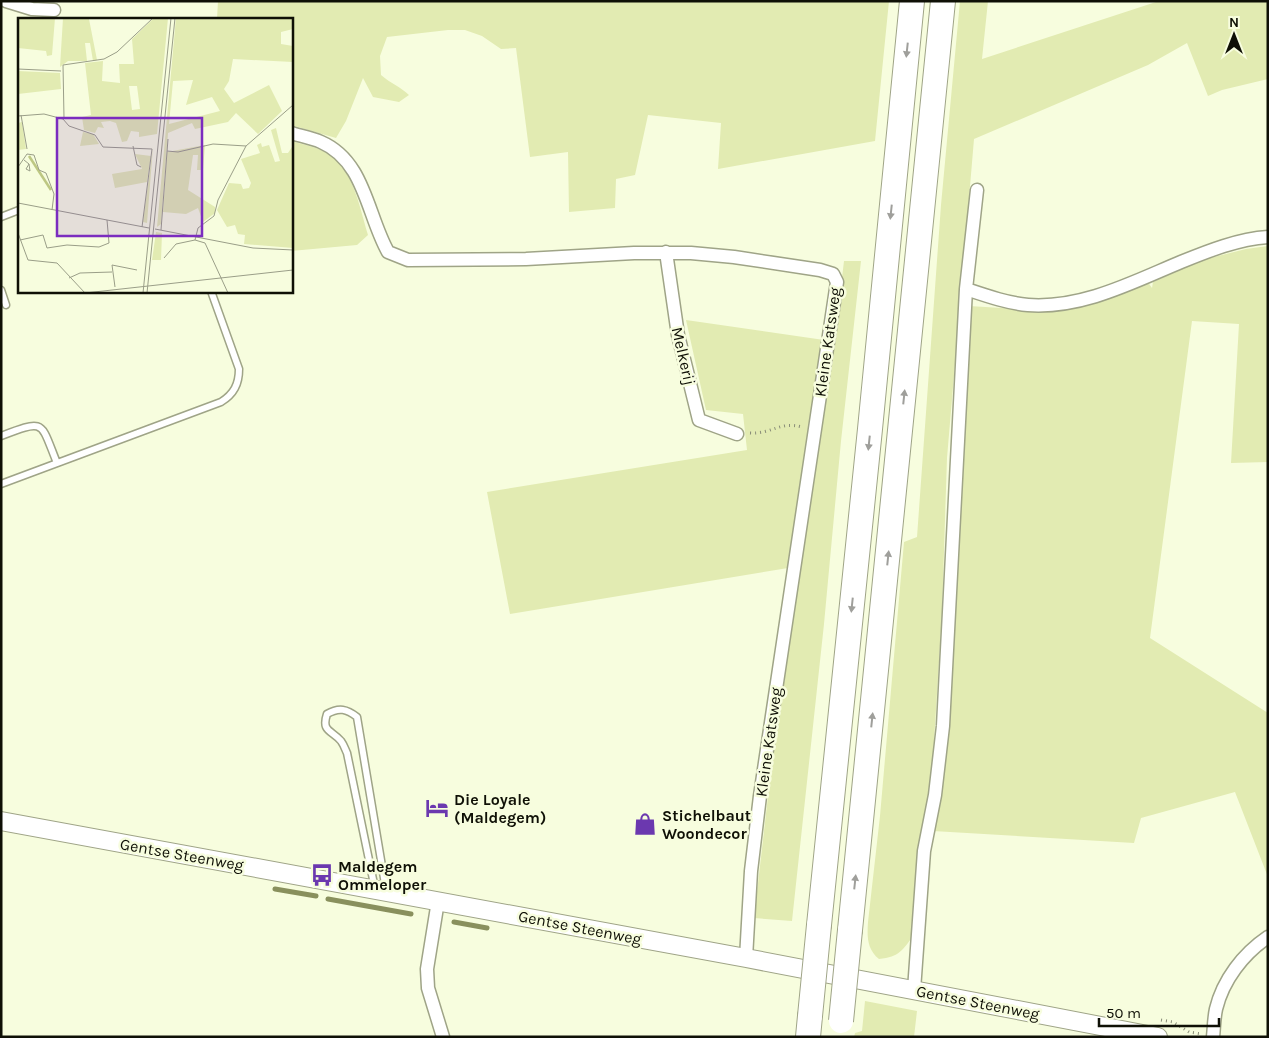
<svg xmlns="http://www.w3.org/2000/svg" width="1269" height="1038" font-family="Karla,sans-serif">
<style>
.green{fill:#e2ebb2}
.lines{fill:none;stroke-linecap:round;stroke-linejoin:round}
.stream{stroke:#89905d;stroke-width:5}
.lane-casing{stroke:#9fa487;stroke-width:9}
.street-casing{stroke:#9fa487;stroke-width:15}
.secondary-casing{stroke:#9fa487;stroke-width:20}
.highway-casing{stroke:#9fa487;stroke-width:26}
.path{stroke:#898d78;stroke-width:3;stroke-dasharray:1 4;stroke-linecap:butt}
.lane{stroke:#fff;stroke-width:6}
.street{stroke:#fff;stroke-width:12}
.secondary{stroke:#fff;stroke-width:18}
.highway{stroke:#fff;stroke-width:24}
.highway-bridge-casing{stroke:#9fa487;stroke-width:26;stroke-linecap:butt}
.highway-bridge{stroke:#fff;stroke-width:24}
.oneway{fill:#9f9f9b}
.labels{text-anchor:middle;stroke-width:5;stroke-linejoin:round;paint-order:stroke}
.street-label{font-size:16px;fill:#0f1006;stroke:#f7fdde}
.poi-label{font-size:16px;font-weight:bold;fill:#0f1006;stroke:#f7fdde;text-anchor:start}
.inset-river{fill:none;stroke:#bdc782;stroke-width:2.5}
.inset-road{fill:none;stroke:#9a9e88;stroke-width:1}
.view{fill:#7b2cbf;fill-opacity:0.15;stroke:#7b2cbf;stroke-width:2.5}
.inset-edge{fill:none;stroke:#0f1006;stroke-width:2.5}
</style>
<rect width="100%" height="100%" fill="#f7fdde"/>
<!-- green -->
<path class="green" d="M 218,1 L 889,1 L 875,141 L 718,169 L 721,123 L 648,115 L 635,175 L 616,179 L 615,208 L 569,212 L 568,152 L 530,157 L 516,48 L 501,49 L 482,36 L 465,30 L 448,30 L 387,37 L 380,56 L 381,75 C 390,83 401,87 409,95 L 399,102 L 373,97 L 363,78 L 346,121 L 336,138 L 291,125 L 291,19 L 217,19 Z
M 960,1 L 988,1 L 982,59 L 1159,1 L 1268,1 L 1268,79 L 1222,90 L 1208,96 L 1187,43 L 1148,65 L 974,139 L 947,458 L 942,613 L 931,790 L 915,934 C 902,950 900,957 879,959 C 867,949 867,937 868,922 L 880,816 L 904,542 L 917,537 L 941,205 Z
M 291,141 C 305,145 323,148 334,158 C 355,177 360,209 368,235 L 357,245 L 291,251 Z
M 1268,246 L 1268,462 L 1231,463 L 1239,324 L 1192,321 L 1150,638 L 1268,713 L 1268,877 L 1235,792 L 1141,818 L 1134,843 L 933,831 L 942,792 L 947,746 L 969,306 L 1048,311 L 1061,310 L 1093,303 L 1147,281 L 1152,288 L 1153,282 L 1202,260 L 1246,249 Z
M 844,261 L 861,261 L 841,441 L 824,624 L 792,921 L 754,918 L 770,779 L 839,303 Z
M 686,320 L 824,340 L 788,568 L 510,614 L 487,492 L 747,450 L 743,414 L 706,410 Z
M 865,1001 L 917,1011 L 914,1037 L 854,1037 L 855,1033 L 862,1031 Z"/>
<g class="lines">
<!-- stream -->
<path class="stream" d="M 275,889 L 316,896
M 328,899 L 411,914
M 454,922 L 487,928"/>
<defs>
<path id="lane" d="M 1,217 L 19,210
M 1,290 L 6,305
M 1,436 C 46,419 40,421 57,463
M 1,484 L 221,402 C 234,394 239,384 239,369 L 211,291
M 375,889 L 347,753 C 345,749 344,745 341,741 C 332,730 321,732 327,714 C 339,707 347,709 357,717 L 386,890"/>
<path id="street" d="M 6,1 L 32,9 L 54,10
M 291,133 C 301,136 312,138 321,142 C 365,161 367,215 388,252 L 408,260 L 526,259 L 634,253 L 691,253 L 734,257 L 820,270 L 833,274 L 837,282 L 760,796 L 751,871 L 746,958
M 666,252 L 678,335 L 699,420 L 737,434
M 966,289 C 987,296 1007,303 1028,305 C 1082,309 1133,282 1181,262 C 1208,251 1238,239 1268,237
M 438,901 L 427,969 L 428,988 L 443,1037
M 914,990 L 924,851 L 935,795 L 943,726 L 966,289 L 977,190
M 1213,1037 C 1214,1028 1214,1018 1216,1009 C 1223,980 1243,954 1268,937"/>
<path id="secondary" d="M 1,821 L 746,958 L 1158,1037"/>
<path id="highway" d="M 819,925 L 870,429 L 912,1
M 850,930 L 943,1
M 808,1037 L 810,1016"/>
</defs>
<!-- lane casing -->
<use href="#lane" class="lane-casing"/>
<!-- street casing -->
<use href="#street" class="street-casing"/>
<!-- secondary casing -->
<use href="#secondary" class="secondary-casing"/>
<!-- highway casing -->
<use href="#highway" class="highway-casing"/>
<!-- path -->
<path class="path" d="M 750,433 C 772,434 780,421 802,427
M 1161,1020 L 1173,1022 L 1189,1032 L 1202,1034"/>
<!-- lane -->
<use href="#lane" class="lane"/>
<!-- street -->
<use href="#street" class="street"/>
<!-- secondary -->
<use href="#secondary" class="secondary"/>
<!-- highway -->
<use href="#highway" class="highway"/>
<defs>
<path id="highway-bridge" d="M 810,1016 L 819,925
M 841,1021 L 850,930"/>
</defs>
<!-- highway-bridge casing -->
<use href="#highway-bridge" class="highway-bridge-casing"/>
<!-- highway-bridge -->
<use href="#highway-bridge" class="highway-bridge"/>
</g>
<!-- one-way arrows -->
<defs><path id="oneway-solid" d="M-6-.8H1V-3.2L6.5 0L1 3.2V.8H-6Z" transform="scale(1.25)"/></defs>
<g class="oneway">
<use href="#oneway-solid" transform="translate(907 50) rotate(96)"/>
<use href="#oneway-solid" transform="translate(891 212) rotate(96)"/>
<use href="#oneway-solid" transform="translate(904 397) rotate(-84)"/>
<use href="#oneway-solid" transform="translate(869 443) rotate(96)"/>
<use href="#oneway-solid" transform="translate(888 558) rotate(-84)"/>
<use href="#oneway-solid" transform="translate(852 605) rotate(96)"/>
<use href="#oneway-solid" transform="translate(872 720) rotate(-84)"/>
<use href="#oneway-solid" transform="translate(855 882) rotate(-84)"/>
</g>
<!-- icons -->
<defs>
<symbol id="hotel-bare" viewBox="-9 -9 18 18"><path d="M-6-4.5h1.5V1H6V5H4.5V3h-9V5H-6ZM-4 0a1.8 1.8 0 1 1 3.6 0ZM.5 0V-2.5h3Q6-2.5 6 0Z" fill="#6b38af" stroke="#f7fdde" stroke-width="2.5" paint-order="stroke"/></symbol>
<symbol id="shop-bare" viewBox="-9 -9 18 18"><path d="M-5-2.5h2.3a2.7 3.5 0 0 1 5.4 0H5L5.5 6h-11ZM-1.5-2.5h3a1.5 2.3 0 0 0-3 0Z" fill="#6b38af" stroke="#f7fdde" stroke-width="2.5" paint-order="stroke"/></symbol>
<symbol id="bus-bare" viewBox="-9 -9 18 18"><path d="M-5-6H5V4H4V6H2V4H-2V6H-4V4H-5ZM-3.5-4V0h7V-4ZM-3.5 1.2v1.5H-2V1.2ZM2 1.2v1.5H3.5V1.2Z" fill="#6b38af" stroke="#f7fdde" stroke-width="2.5" paint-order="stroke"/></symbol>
</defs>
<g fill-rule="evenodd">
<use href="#hotel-bare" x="421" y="792" width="32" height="32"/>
<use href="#shop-bare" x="629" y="808" width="32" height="32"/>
<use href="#bus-bare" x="306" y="859" width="32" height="32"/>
</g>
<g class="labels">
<!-- street labels -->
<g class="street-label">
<text transform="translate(827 342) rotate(-82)" y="6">Kleine Katsweg</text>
<text transform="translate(684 356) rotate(77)" y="6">Melkerij</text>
<text transform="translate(768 742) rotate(-82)" y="6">Kleine Katsweg</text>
<text transform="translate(182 854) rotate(10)" y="6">Gentse Steenweg</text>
<text transform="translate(580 927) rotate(11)" y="6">Gentse Steenweg</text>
<text transform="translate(978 1002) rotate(11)" y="6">Gentse Steenweg</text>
</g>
<!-- poi labels -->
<g class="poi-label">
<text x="454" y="805">Die Loyale<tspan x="454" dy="18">(Maldegem)</tspan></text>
<text x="662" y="821">Stichelbaut<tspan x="662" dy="18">Woondecor</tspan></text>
<text x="338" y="872">Maldegem<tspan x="338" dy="18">Ommeloper</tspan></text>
</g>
</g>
<!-- overview -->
<g transform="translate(18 18)">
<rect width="275" height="275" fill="#f7fdde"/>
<path d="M 0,0 L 37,0 L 34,37 L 29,38 L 28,33 L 0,30 ZM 45,0 L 71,1 L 79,42 L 75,43 L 72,25 L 67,25 L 69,43 L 50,43 L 42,49 ZM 136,0 L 150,0 L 139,116 L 121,119 L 121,114 L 113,113 L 109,123 L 104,124 L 98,105 L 92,103 L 83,104 L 86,110 L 80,109 L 77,115 L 66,112 L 64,99 L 73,97 L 67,45 L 85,43 L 84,63 L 102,65 L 101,46 L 116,46 L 114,21 ZM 111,68 L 119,68 L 122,91 L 114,92 ZM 158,0 L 275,0 L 275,11 L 263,14 L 263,26 L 275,28 L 275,44 L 215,41 L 211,63 L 206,71 L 216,85 L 251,67 L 264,93 L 240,116 L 218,95 L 210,104 L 177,111 L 174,105 L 150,115 L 143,206 L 139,209 ZM 175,62 L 168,87 L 194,79 L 202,93 L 151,106 L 155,63 ZM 0,53 L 42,55 L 43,71 L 0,76 ZM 4,104 L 8,131 L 0,132 L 0,105 ZM 258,110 L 264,135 L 270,135 L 274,129 L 275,230 L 226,226 L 227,217 L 220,216 L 217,207 L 209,209 L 199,192 L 211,165 L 223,166 L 225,171 L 231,170 L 233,165 L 223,141 L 242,135 L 239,127 L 243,125 L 244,129 L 251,127 L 257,144 L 262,143 L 253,112 ZM 65,114 L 75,116 L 81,126 L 62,128 ZM 187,127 L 185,152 L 179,152 L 180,137 L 175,137 L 170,172 L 197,189 L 197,195 L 185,204 L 180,190 L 168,196 L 145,194 L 149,134 ZM 135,129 L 129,205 L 125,204 L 127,188 ZM 117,136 L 133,138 L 129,164 L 97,170 L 94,156 L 124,151 ZM 138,214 L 144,215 L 143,242 L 134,242 Z" fill="#e2ebb2" fill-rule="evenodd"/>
<path class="inset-river" d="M 11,138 L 33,172"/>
<path class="inset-road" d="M 0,51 L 43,53M 3,97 L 9,131M 0,98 L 26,96 L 45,101M 46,100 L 45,47 L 86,41 L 99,34 L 135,0M 45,101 L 51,108 L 77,117 L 85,129 L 134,131 L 124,209M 115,128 L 119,147 L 123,149M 149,133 L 160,134 L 195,126 L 228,128M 6,142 L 11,146 L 12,153 L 8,151 L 11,146M 0,149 L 9,136 L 16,137 L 21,152 L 28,155 L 36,176 L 34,192M 0,185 L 131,210M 137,211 L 235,230 L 275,232M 143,212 L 150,121M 0,215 L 10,242 L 39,245 L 67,275M 2,222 L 25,217 L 29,230 L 49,227 L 81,229 L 91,225 L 89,202M 177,222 L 180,210 L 196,198 L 200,182 L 228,128 L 275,87M 146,240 L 158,226 L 177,222 L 187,225 L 210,275M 51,260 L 62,255 L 94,254M 97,269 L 94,247 L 119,252M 67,275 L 275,252M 125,275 L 153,0M 129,275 L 157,0"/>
<path class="view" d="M 39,100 L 184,100 L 184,218 L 39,218 Z"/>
<rect width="275" height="275" class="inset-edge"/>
</g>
<!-- border -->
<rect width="1269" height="1038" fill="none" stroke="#0f1006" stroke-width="5"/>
<!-- north arrow -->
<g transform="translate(1234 35)" stroke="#f7fdde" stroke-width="4" paint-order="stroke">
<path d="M0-4L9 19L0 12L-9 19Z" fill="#0f1006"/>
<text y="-8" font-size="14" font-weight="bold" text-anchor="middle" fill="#0f1006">N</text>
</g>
<!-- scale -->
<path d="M1099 1018v8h120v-8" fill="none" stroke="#0f1006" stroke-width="2.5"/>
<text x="1106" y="1018" font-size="15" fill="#0f1006" stroke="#f7fdde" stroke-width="4" paint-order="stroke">50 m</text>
</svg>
